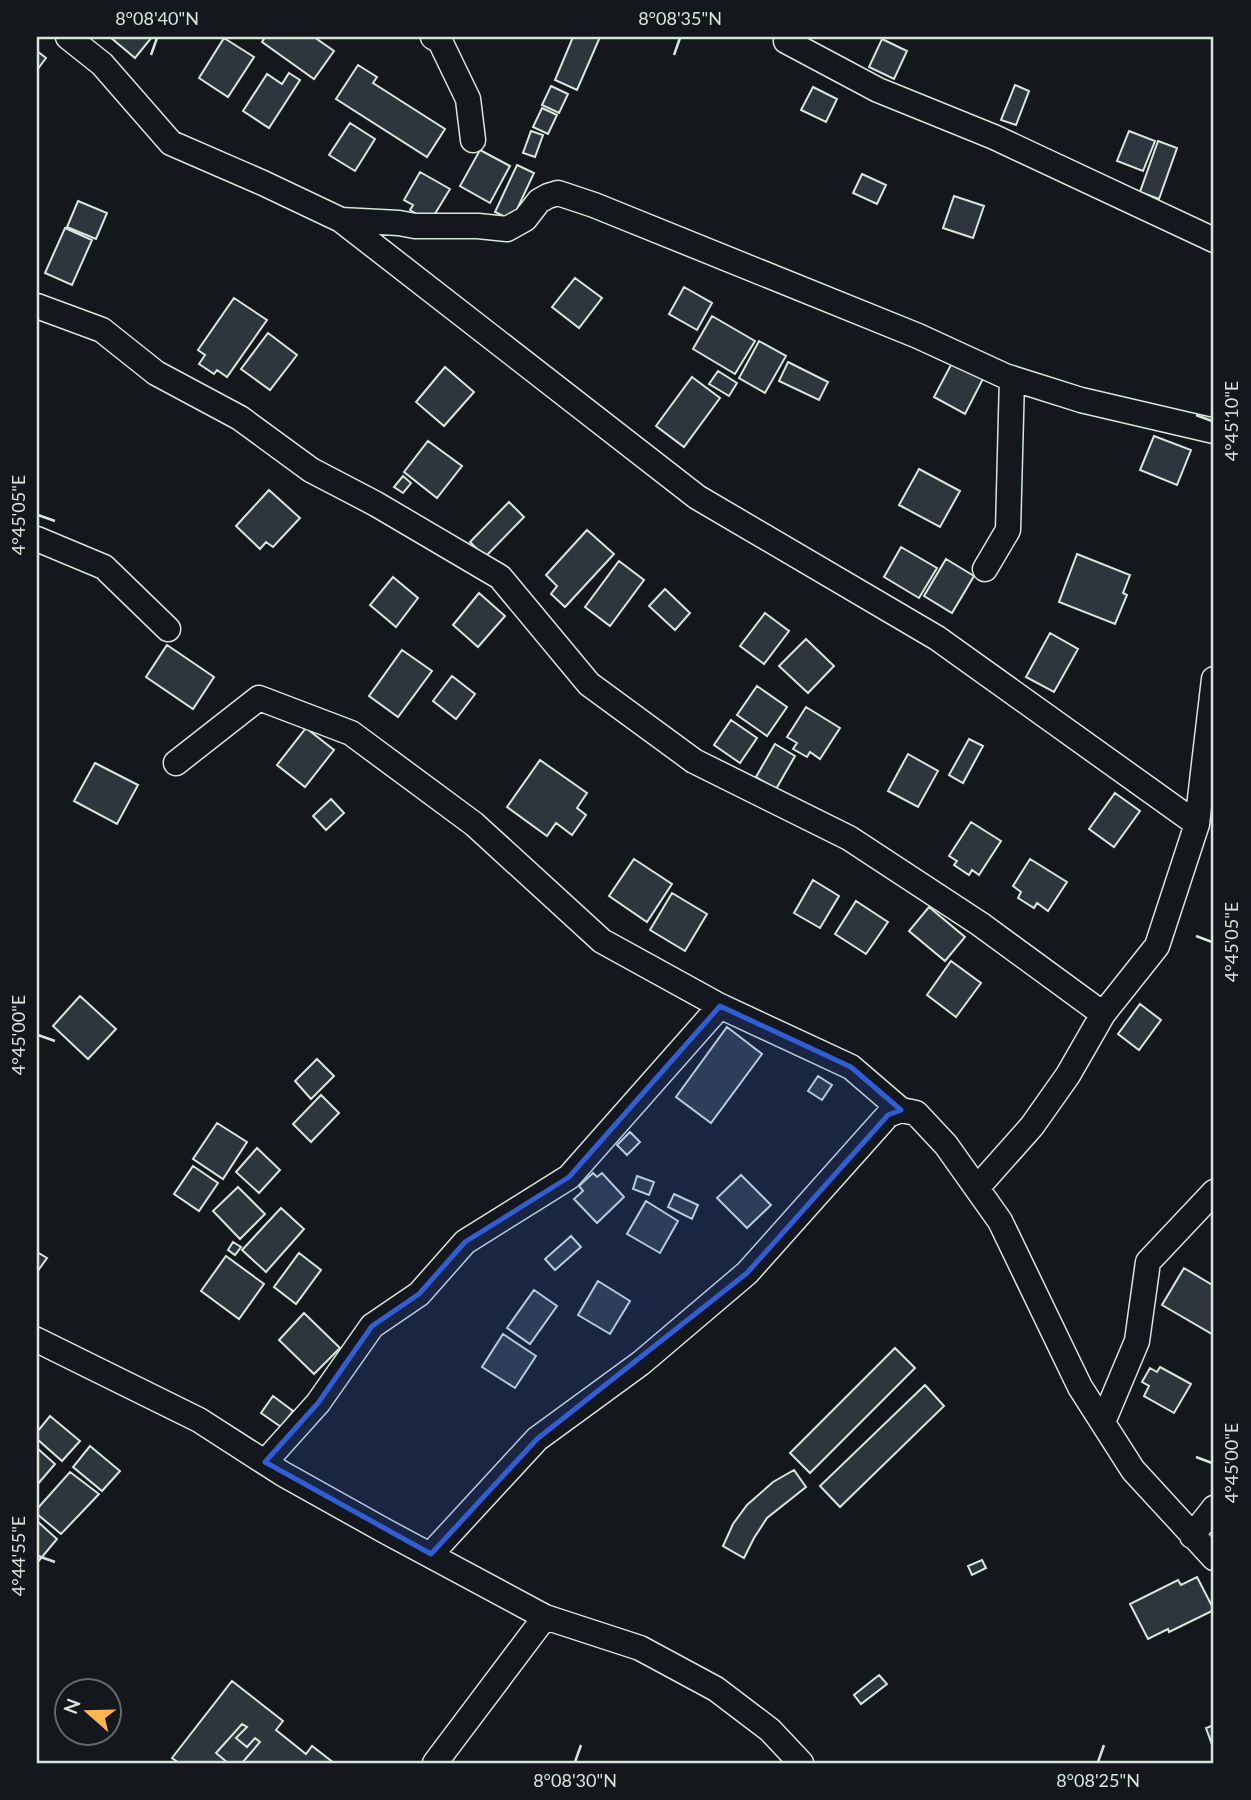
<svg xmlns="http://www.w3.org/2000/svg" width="1251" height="1800" font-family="Lato,sans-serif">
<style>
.building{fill:#2c363c;stroke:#d8e6dc;stroke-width:2}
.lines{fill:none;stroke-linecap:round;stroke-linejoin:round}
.minor-casing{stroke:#d8e6dc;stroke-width:27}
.minor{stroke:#14181c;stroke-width:24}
.marked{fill:#305dd8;fill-opacity:0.2;stroke:#305dd8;stroke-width:5;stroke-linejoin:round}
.ticks{fill:none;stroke:#d8e6dc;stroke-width:2.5}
.neatline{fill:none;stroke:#d8e6dc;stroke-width:2.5}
.ticks-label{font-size:18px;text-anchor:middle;fill:#d8e6dc}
</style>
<rect width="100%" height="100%" fill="#14181c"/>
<!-- building -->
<path class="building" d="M 110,37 L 152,37 L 135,58 Z
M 265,37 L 314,37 L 334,51 L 314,79 L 262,42 Z
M 573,37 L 600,37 L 577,90 L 555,80 Z
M 224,38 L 254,57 L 228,97 L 199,78 Z
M 882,39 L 907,51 L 894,79 L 869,67 Z
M 37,51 L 46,58 L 37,70 Z
M 358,65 L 377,77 L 373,83 L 445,129 L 427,157 L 336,99 Z
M 289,73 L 300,80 L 269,128 L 243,111 L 267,74 L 282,84 Z
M 1015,85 L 1029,91 L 1016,125 L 1001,120 Z
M 551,86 L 568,94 L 559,113 L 542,105 Z
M 813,87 L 837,99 L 826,122 L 801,110 Z
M 542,108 L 557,115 L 548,134 L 533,127 Z
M 350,123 L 375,139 L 355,171 L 329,155 Z
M 531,131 L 543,135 L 535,157 L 523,153 Z
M 1129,131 L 1155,141 L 1143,171 L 1117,161 Z
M 1158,141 L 1177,148 L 1159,199 L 1140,192 Z
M 480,150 L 510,166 L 490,203 L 460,186 Z
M 517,165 L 534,173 L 512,220 L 495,212 Z
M 420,172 L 450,189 L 430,222 L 410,210 L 413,205 L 404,200 Z
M 862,174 L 886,185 L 877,204 L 853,193 Z
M 954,196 L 984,206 L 973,238 L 943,228 Z
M 78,201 L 107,213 L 96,239 L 67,227 Z
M 65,228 L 92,240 L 72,285 L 45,273 Z
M 575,278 L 602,298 L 579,328 L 552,307 Z
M 684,287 L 712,303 L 697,330 L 669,314 Z
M 234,298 L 267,320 L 227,377 L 217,370 L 214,374 L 199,364 L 205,355 L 198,350 Z
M 712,316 L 755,341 L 735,374 L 693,349 Z
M 268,333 L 297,355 L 270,390 L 241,369 Z
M 759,341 L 786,356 L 765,393 L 739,378 Z
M 954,359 L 985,375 L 965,414 L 934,397 Z
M 788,362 L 828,382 L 819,400 L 779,381 Z
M 445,367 L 474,392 L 444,426 L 416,402 Z
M 718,371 L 737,383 L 729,396 L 709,384 Z
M 692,377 L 720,398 L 684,447 L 656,426 Z
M 1154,436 L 1191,450 L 1177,485 L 1140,470 Z
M 428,441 L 462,466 L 437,498 L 404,472 Z
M 919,469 L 960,491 L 940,527 L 899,505 Z
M 403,476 L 411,483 L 403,493 L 394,487 Z
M 269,490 L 300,518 L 273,547 L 266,542 L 260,549 L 236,526 Z
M 509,502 L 524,517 L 485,557 L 470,542 Z
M 587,530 L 614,554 L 565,607 L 551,594 L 557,586 L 546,575 Z
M 901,547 L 937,568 L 919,598 L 884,577 Z
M 1077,554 L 1130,575 L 1123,593 L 1127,595 L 1115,624 L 1059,602 Z
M 946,559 L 974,576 L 952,613 L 924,596 Z
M 619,561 L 644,580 L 610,626 L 585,607 Z
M 393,577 L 418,598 L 396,627 L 370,605 Z
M 665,589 L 690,613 L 675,630 L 649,606 Z
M 479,593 L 505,616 L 478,647 L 453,625 Z
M 765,613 L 789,631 L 764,664 L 740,646 Z
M 1050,633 L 1078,649 L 1054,692 L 1026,677 Z
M 806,639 L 834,666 L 808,693 L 779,666 Z
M 167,645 L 214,677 L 193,709 L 146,677 Z
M 402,650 L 432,671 L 398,717 L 369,696 Z
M 452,676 L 475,694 L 456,719 L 433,701 Z
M 757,686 L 787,707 L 767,736 L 737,715 Z
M 806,707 L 840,728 L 820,759 L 810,752 L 807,757 L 793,749 L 797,743 L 787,737 Z
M 731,720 L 757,738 L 740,763 L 714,745 Z
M 306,728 L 334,750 L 305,787 L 277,765 Z
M 969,739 L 983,746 L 963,783 L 949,775 Z
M 775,744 L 795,756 L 776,789 L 756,777 Z
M 908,754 L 938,771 L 918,807 L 888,791 Z
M 540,760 L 587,793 L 577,808 L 586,815 L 572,835 L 556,823 L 547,836 L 507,807 Z
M 95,763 L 138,785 L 117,824 L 74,801 Z
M 1115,793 L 1140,811 L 1114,847 L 1089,829 Z
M 331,799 L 344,813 L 326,830 L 313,816 Z
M 971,822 L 1001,841 L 979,875 L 972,870 L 969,875 L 954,865 L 957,861 L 949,856 Z
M 634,859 L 672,884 L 647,922 L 609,896 Z
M 1030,859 L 1067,882 L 1048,911 L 1037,903 L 1034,908 L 1018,898 L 1021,892 L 1013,886 Z
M 813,880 L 839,896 L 820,928 L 794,913 Z
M 672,893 L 707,914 L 685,951 L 650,930 Z
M 856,901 L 888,922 L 866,954 L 835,934 Z
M 929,907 L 965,937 L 945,961 L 909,931 Z
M 951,961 L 981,983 L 956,1017 L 927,995 Z
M 80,996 L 116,1029 L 88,1059 L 53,1026 Z
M 1140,1004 L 1161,1020 L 1139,1050 L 1118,1034 Z
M 727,1027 L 762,1054 L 711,1123 L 676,1097 Z
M 317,1059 L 334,1076 L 311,1099 L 295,1081 Z
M 818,1076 L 832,1085 L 822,1100 L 808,1091 Z
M 321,1095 L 339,1113 L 311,1142 L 293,1124 Z
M 217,1123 L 247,1142 L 223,1179 L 193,1159 Z
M 630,1132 L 640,1142 L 627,1155 L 617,1145 Z
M 257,1148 L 280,1170 L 259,1193 L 236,1172 Z
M 193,1166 L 218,1183 L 199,1211 L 174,1194 Z
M 593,1173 L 597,1177 L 602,1173 L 624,1197 L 597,1223 L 574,1199 L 583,1191 L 579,1186 Z
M 741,1175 L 771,1205 L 747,1228 L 717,1198 Z
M 637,1176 L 654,1182 L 649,1195 L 633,1189 Z
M 238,1187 L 265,1214 L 240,1239 L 213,1211 Z
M 674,1194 L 698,1205 L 692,1219 L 668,1207 Z
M 646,1201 L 678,1221 L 660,1253 L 627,1234 Z
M 281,1208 L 304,1229 L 266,1272 L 242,1250 Z
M 571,1236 L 581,1247 L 555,1270 L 545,1259 Z
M 233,1242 L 241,1247 L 235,1255 L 228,1250 Z
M 37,1252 L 47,1258 L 37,1272 Z
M 299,1253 L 321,1270 L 296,1304 L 274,1287 Z
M 226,1256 L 264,1284 L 239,1319 L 201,1291 Z
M 1184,1268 L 1214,1286 L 1214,1330 L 1212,1334 L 1162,1305 Z
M 598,1281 L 630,1301 L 610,1334 L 578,1315 Z
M 534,1290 L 557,1306 L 530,1344 L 507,1328 Z
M 304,1313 L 340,1348 L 314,1374 L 279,1340 Z
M 503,1334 L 536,1356 L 515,1388 L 482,1367 Z
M 895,1348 L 915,1368 L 810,1473 L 790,1453 Z
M 1160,1367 L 1191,1384 L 1174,1413 L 1144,1396 L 1149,1386 L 1142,1382 L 1150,1368 L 1157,1372 Z
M 925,1385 L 944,1406 L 840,1507 L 820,1486 Z
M 273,1396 L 293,1411 L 281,1427 L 261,1413 Z
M 50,1416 L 80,1441 L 62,1461 L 37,1439 L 37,1432 Z
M 90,1446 L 120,1471 L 102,1491 L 73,1467 Z
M 37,1448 L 55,1464 L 37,1485 Z
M 794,1470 L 806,1487 L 767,1518 L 754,1538 L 744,1558 L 723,1546 L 733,1524 L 747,1505 L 773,1482 Z
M 70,1472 L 99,1494 L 61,1534 L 37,1514 L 37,1509 Z
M 37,1521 L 57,1539 L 37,1563 Z
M 982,1560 L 986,1568 L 972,1575 L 968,1566 Z
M 1197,1577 L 1214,1610 L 1169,1632 L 1168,1629 L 1148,1639 L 1130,1604 L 1178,1580 L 1181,1585 Z
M 879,1675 L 887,1684 L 861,1704 L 854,1695 Z
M 232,1681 L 283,1721 L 276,1730 L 306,1754 L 312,1746 L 334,1763 L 242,1763 L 260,1742 L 255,1738 L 247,1747 L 236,1738 L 247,1727 L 242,1724 L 216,1753 L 228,1763 L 179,1763 L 172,1758 Z
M 242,1724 L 247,1727 L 236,1738 L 247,1747 L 255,1738 L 260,1742 L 242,1763 L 228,1763 L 216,1753 Z
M 1214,1725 L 1214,1750 L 1206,1728 Z"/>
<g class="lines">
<defs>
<path id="minor" d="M 68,37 L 102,64 L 171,143 L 263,183 L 341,220 L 697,497 L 937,638 L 1197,824
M 433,37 L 440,41 L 468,99 L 473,140
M 786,41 L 878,90 L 994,137 L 1214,240
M 341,220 L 399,223 L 415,226 L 478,226 L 507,229 L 525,219 L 539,201 L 548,196 L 558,193 L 594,205 L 918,336 L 1005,376 L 1081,400 L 1214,431
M 37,306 L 102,330 L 156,373 L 240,418 L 311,470 L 376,504 L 500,577 L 589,684 L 694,761 L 849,838 L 980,924 L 1103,1014
M 37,539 L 104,567 L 168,629
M 985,569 L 1008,530 L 1012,378
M 176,763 L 259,698 L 351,733 L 474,824 L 602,941 L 720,1006 L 851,1067 L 901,1110 L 916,1113 L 946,1145 L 1000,1221 L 1080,1387 L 1133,1470 L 1214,1558
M 977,1188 L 1032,1126 L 1068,1075 L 1103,1014 L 1157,946 L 1197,824 L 1214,679
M 37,1340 L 199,1420 L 283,1474 L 385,1531 L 545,1617 L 640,1648 L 716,1689 L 770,1730 L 801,1763
M 1103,1422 L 1137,1341 L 1148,1262 L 1214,1192
M 265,1462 L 318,1403 L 372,1326 L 419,1294 L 465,1242 L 569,1177 L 720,1006
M 1192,1536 L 1214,1508
M 431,1554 L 537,1439 L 641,1363 L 747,1273 L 888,1115 L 901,1110
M 435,1763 L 545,1617"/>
</defs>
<!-- minor casing -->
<use href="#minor" class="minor-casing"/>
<!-- minor -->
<use href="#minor" class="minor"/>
</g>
<!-- marked area -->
<path class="marked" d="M 720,1006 L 851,1067 L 901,1110 L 888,1115 L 747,1273 L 537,1439 L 431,1554 L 265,1462 L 318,1403 L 372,1326 L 419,1294 L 465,1242 L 569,1177 Z"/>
<!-- ticks -->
<path class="ticks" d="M 151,55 L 157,38M 674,55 L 680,38M 1196,415 L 1212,421M 38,515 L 55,521M 1196,936 L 1212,942M 38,1035 L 55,1041M 1196,1457 L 1212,1463M 38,1556 L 55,1562M 575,1762 L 581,1745M 1098,1762 L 1104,1745"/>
<!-- border -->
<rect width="1251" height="1800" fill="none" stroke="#14181c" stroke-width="77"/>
<!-- north arrow -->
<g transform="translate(88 1712) rotate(290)"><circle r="33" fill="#14181c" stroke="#626a69" stroke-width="2"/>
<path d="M0-5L12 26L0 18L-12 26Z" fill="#ffb74d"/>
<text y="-10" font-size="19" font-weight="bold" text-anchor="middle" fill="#d8e6dc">N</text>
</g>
<rect x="38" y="38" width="1174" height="1724" class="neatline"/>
<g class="ticks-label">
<text x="157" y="25">8°08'40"N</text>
<text x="680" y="25">8°08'35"N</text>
<text transform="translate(1232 421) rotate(-90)" y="6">4°45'10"E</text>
<text transform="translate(19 515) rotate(-90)" y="6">4°45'05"E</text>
<text transform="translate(1232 942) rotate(-90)" y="6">4°45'05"E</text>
<text transform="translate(19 1035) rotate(-90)" y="6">4°45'00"E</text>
<text transform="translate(1232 1463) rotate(-90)" y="6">4°45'00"E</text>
<text transform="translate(19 1556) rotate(-90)" y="6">4°44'55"E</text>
<text x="575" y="1787">8°08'30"N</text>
<text x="1098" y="1787">8°08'25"N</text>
</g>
</svg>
